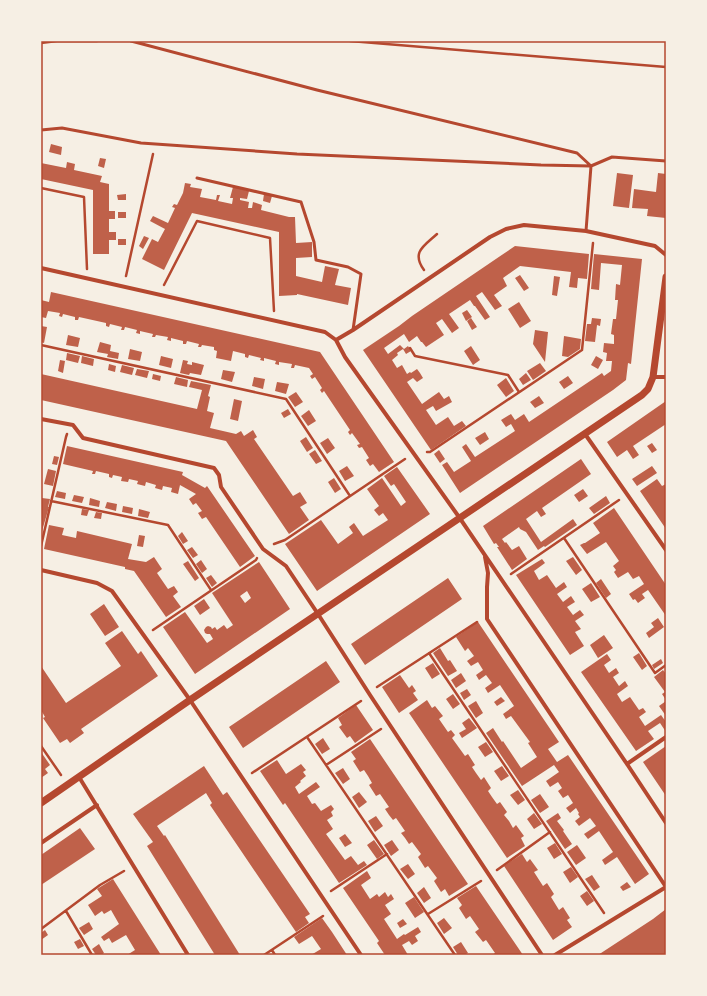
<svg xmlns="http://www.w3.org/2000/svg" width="707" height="996" font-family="'Alegreya Sans',sans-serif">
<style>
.building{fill:#bf614a;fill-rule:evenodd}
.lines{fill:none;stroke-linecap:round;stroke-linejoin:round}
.path{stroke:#b5482f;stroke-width:2.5}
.service{stroke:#b5482f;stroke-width:3}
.minor{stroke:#b5482f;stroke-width:4}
.tertiary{stroke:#b5482f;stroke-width:7}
.neatline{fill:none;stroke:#b5482f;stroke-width:1.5}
</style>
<rect width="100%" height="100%" fill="#f6efe4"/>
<!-- building -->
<path class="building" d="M 51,144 L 62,147 L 61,155 L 49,152 Z
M 100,158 L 106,159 L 104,168 L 98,166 Z
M 67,162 L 75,164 L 74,170 L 102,176 L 100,182 L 109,184 L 109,211 L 115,211 L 115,219 L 109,219 L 109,232 L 116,232 L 116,240 L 109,240 L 109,254 L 93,254 L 93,190 L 41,179 L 41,163 L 66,168 Z
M 617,173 L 633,175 L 629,208 L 613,206 Z
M 658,173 L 666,174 L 665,193 L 666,218 L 647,216 L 648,209 L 632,208 L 634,189 L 656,192 Z
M 185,183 L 191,184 L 190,187 L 202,189 L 200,197 L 216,200 L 217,195 L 220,195 L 218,201 L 232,204 L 233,198 L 230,198 L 233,187 L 249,191 L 247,199 L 240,198 L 240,200 L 249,202 L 248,208 L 252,208 L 253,202 L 262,205 L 261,210 L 289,217 L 295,217 L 296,243 L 312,242 L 312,257 L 296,258 L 296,276 L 322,282 L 325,266 L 339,269 L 335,285 L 351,288 L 348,305 L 297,294 L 297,295 L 279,296 L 279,232 L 192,213 L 164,270 L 142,259 L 152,239 L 158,242 L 165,229 L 150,221 L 153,216 L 168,223 L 175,208 L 172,207 L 174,204 L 177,205 L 183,193 Z
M 126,194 L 126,200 L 118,200 L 117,195 Z
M 264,194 L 272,196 L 270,203 L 263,201 Z
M 118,212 L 126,212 L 126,218 L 118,218 Z
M 144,236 L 149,238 L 143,249 L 139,246 Z
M 118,239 L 126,239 L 126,245 L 118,245 Z
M 515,246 L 589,254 L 587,279 L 578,278 L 577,288 L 569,287 L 571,272 L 520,266 L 503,278 L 507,286 L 494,295 L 502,306 L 495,310 L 482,292 L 476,296 L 490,317 L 485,320 L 475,306 L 474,306 L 470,300 L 449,314 L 459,328 L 452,333 L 442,319 L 436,323 L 444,335 L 426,347 L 422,342 L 421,342 L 417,336 L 409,342 L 404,334 L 384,348 L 388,354 L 400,345 L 404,349 L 408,346 L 411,351 L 406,354 L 403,349 L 397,353 L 398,355 L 392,360 L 397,368 L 402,365 L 407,374 L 410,372 L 411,373 L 417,369 L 420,373 L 423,378 L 417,382 L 413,378 L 407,382 L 422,404 L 439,392 L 444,399 L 449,396 L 452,402 L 436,411 L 433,406 L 426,410 L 436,425 L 448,417 L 454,426 L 462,421 L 466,426 L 431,450 L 363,350 L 399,326 L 412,316 Z
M 594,254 L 642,259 L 631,364 L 628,363 L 626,380 L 613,390 L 460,493 L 442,465 L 447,462 L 454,472 L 471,461 L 462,447 L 466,444 L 475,457 L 515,431 L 511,424 L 506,427 L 501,420 L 511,414 L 515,420 L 524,414 L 529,422 L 602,373 L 604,376 L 611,371 L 612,361 L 606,361 L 607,353 L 603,352 L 604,343 L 614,344 L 614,335 L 611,334 L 613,319 L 616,319 L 618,300 L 615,300 L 616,284 L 620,285 L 622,265 L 601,263 L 599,290 L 591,289 Z
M 520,275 L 529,288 L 524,291 L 515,278 Z
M 554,276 L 560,277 L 557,296 L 552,295 Z
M 51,292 L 320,352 L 394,462 L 379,472 L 373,464 L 370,466 L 366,460 L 369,458 L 362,447 L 359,448 L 357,445 L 360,444 L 352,433 L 350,435 L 348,432 L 350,430 L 324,391 L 322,393 L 320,390 L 322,388 L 315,377 L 312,379 L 310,376 L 313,374 L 309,368 L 295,365 L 294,368 L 291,368 L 292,364 L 279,362 L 279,365 L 275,364 L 276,361 L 264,358 L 264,361 L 260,360 L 261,358 L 249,355 L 248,358 L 245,357 L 245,354 L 233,351 L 231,361 L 216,358 L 217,351 L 214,350 L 214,347 L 202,345 L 201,347 L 198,347 L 199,344 L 187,341 L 186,344 L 183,344 L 183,341 L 171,338 L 171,341 L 167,340 L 168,337 L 156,335 L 155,337 L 152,337 L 153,334 L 140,331 L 140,334 L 136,333 L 137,330 L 125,327 L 124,330 L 121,330 L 122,327 L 110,324 L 109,327 L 106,326 L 106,323 L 79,317 L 78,320 L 75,320 L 75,317 L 63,314 L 62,317 L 59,316 L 60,313 L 48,311 L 46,318 L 41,317 L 41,300 L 49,302 Z
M 519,302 L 531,321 L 520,328 L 508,309 Z
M 467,310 L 472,317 L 466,321 L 462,313 Z
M 471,318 L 477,327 L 472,330 L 467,321 Z
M 592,318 L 601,319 L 600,326 L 597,325 L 595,342 L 585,341 L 587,324 L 591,324 Z
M 41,326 L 47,327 L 44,343 L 41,342 Z
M 535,330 L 548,332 L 545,362 L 533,344 Z
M 68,335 L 80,338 L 78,347 L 66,345 Z
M 564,336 L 581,339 L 580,349 L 568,357 L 562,356 Z
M 100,342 L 111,345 L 110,351 L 119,353 L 118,359 L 107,357 L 108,354 L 97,352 Z
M 471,346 L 480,360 L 473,365 L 464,351 Z
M 130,349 L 142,352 L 140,361 L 128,359 Z
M 67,353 L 80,356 L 78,363 L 66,360 Z
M 82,356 L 94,359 L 93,366 L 81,363 Z
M 161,356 L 173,359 L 171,368 L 159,365 Z
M 596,356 L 603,360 L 598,369 L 591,365 Z
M 60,360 L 65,361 L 63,373 L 58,371 Z
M 183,360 L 188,361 L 187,364 L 192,365 L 192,362 L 204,365 L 201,375 L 190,373 L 189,375 L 180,373 Z
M 540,363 L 546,371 L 533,380 L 527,371 Z
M 109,364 L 116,366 L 115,372 L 108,370 Z
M 122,365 L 134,368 L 132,375 L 120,372 Z
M 137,369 L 149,371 L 147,378 L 135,375 Z
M 223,370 L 235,372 L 232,382 L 221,379 Z
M 526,373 L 531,380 L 523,385 L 519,379 Z
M 41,374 L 197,409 L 202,390 L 189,387 L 191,381 L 211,385 L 208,396 L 210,397 L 207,411 L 214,413 L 210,428 L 236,434 L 241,431 L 244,436 L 253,430 L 257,437 L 254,439 L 293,496 L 300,492 L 307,503 L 300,507 L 309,520 L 289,534 L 226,441 L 41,400 Z
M 153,374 L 161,376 L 160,381 L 152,379 Z
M 568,376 L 573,383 L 564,389 L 559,382 Z
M 176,377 L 188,380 L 187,387 L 174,384 Z
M 254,377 L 265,379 L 263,389 L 252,386 Z
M 506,378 L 514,391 L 506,397 L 497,385 Z
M 277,382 L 289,384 L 286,394 L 275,391 Z
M 296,392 L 303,402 L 295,407 L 288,397 Z
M 539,396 L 544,403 L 535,408 L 530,402 Z
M 234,399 L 242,401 L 238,421 L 230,419 Z
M 666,401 L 666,424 L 633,446 L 639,455 L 633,459 L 627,450 L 617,457 L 607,442 Z
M 288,409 L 291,414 L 284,418 L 281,413 Z
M 309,410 L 316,421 L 308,426 L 301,416 Z
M 485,432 L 489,439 L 480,445 L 475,438 Z
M 306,437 L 313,448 L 307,452 L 300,441 Z
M 328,438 L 335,448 L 327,454 L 320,443 Z
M 652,443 L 657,450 L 652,453 L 647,446 Z
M 67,446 L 183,472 L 182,475 L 205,488 L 207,486 L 255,556 L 240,567 L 206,517 L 202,519 L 198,513 L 202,511 L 196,503 L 193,505 L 189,499 L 196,494 L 180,485 L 178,494 L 171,492 L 172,488 L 163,486 L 162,490 L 155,488 L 156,485 L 146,482 L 145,486 L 137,484 L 138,481 L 129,479 L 128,482 L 121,481 L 122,477 L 113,475 L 112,478 L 109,477 L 109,474 L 96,471 L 95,474 L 92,474 L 93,471 L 63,464 Z
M 315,450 L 322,461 L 316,464 L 309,454 Z
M 439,450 L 445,459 L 440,463 L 434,454 Z
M 54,456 L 59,457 L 57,465 L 52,464 Z
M 581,459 L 591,474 L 542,508 L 546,514 L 541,517 L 537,511 L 526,519 L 541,542 L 573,519 L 577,525 L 545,547 L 544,546 L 538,550 L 526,532 L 520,529 L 519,527 L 502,539 L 505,543 L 506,542 L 512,550 L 519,546 L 527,559 L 512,570 L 497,547 L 499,547 L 496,543 L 494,544 L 483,526 Z
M 347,466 L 354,476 L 345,481 L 339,471 Z
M 652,466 L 657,473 L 637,486 L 632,479 Z
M 397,467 L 430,514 L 317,591 L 285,544 L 321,520 L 338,544 L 353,533 L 349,527 L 354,523 L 363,536 L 388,520 L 383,513 L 379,516 L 374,510 L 379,506 L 367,489 L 382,478 L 401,506 L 406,502 L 394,484 L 391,486 L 384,476 Z
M 48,469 L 56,471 L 53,486 L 44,484 Z
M 334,478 L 341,489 L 335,493 L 328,482 Z
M 657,479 L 662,486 L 666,484 L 666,529 L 640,491 Z
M 583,489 L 588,496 L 579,502 L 574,495 Z
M 57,491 L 66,493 L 65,499 L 55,497 Z
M 74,495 L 84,497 L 82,503 L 72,501 Z
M 606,496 L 610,503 L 594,514 L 589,508 Z
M 42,498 L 50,499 L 48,507 L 49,507 L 42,531 L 41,531 L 41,502 Z
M 90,498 L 100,501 L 99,507 L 89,505 Z
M 107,502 L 117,504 L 116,511 L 105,508 Z
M 123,506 L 133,508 L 132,514 L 122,512 Z
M 614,508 L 666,585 L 666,616 L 648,590 L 642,594 L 645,598 L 638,603 L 635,599 L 633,600 L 629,594 L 644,584 L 639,576 L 633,579 L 628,572 L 618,578 L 614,572 L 616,570 L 613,566 L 619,561 L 606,542 L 587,554 L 580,545 L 584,543 L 585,543 L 600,533 L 593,523 Z
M 82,509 L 89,510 L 87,516 L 81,515 Z
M 139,509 L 150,512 L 148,518 L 138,516 Z
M 96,512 L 102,513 L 101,519 L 94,518 Z
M 49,525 L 64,528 L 62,535 L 76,538 L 77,531 L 132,544 L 128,559 L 146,562 L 154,557 L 162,569 L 157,573 L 168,589 L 174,586 L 178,592 L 173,596 L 181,607 L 166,617 L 134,571 L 125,569 L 125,567 L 44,549 Z
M 182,532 L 188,541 L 183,544 L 178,536 Z
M 139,535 L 145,536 L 143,547 L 137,546 Z
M 192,547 L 198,555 L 193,558 L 187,550 Z
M 573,557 L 582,570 L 576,575 L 566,561 Z
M 542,559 L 545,563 L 534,571 L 539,580 L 547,575 L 556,588 L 564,582 L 567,587 L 557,594 L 563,602 L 571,596 L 575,602 L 567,607 L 573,615 L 580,610 L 584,615 L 575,621 L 581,629 L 575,632 L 584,646 L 570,655 L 516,575 Z
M 201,560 L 207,569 L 202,573 L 196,564 Z
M 188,561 L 199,578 L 195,581 L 183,564 Z
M 259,562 L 290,609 L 195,674 L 163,627 L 185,612 L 207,643 L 213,639 L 210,634 L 207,634 L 205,633 L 204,630 L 206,627 L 208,626 L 211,627 L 212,629 L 215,627 L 217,630 L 224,625 L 227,629 L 233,625 L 212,593 ZM 247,591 L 251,598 L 245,603 L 240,596 Z
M 211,575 L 217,583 L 212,587 L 206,578 Z
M 448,578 L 462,599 L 365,665 L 351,644 Z
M 601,579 L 611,594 L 606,598 L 596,583 Z
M 591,583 L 600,597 L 591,602 L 582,589 Z
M 204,599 L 210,608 L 200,615 L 194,606 Z
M 104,604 L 119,627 L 105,636 L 90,614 Z
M 658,618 L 664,627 L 649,638 L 646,633 L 654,627 L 651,623 Z
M 478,622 L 559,742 L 548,749 L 557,762 L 568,755 L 649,874 L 635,884 L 617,857 L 605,865 L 602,860 L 613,852 L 599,831 L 588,839 L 584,834 L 596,826 L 590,818 L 579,826 L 575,821 L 580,817 L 578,814 L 579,813 L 576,808 L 570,813 L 566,808 L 573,803 L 568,795 L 563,798 L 558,791 L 562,788 L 558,782 L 550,787 L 546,781 L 559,772 L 554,765 L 522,786 L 486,733 L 493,728 L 502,742 L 503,741 L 521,768 L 537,757 L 528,743 L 530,742 L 511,716 L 506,719 L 503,714 L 514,706 L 500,685 L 488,693 L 485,688 L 492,683 L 486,675 L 479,680 L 476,675 L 483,670 L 478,662 L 471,666 L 467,661 L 474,656 L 468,648 L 465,651 L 456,637 Z
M 122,631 L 138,654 L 141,651 L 158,676 L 81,729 L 84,733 L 70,743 L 67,739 L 60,743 L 43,718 L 45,717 L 41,710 L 41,666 L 66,703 L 121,666 L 105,643 Z
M 604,635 L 613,648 L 598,658 L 590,645 Z
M 440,648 L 448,661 L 450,660 L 457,671 L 448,676 L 433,653 Z
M 639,653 L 647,666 L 642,670 L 633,657 Z
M 607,654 L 611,660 L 604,665 L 609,673 L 616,668 L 619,673 L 613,677 L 619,686 L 625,681 L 628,686 L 617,694 L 622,702 L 630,697 L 639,710 L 643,708 L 646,712 L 639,717 L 645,726 L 661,715 L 666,722 L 666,732 L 660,723 L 648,731 L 654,739 L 636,751 L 581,672 Z
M 661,659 L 663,663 L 654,669 L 652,665 Z
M 326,661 L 340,682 L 243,748 L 229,727 Z
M 433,663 L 440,674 L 432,679 L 425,668 Z
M 663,670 L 666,674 L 666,700 L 662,694 L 665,692 L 654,677 Z
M 461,673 L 466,681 L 456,688 L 451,680 Z
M 400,675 L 409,688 L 412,685 L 416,691 L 413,693 L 418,700 L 399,713 L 382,687 Z
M 467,689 L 471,695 L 464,700 L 460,693 Z
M 453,694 L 460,704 L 453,709 L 446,699 Z
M 501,697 L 505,701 L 497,706 L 494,702 Z
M 427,700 L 432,708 L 435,706 L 443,716 L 439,719 L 448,732 L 451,730 L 455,735 L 452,738 L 465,756 L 468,754 L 475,765 L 472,767 L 476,773 L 481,780 L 484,777 L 491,788 L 488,791 L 492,797 L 497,804 L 500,802 L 507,812 L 504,815 L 509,821 L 513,828 L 516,825 L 524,836 L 521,838 L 525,846 L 507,858 L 409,713 Z
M 476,701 L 483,713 L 476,718 L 468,706 Z
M 666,701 L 666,716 L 659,706 Z
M 356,705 L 373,730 L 355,743 L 350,736 L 347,738 L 339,727 L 342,725 L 338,718 Z
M 469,718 L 477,728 L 462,738 L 459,733 L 466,729 L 462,723 Z
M 323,738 L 330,749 L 322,754 L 315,744 Z
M 370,739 L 468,884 L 449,896 L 445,889 L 441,892 L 434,881 L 437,878 L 428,866 L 425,868 L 418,857 L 421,854 L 412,842 L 409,844 L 405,838 L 401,833 L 405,831 L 396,818 L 393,820 L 389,815 L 385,809 L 389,807 L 380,794 L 376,796 L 369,785 L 372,783 L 368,776 L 364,770 L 360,772 L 353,761 L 356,759 L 351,752 Z
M 486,742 L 493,752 L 485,757 L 478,747 Z
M 666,746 L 666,796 L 643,762 Z
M 41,752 L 50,765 L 45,769 L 48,773 L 41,778 Z
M 277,760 L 286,774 L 301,764 L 306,770 L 303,772 L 306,776 L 300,781 L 301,782 L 295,787 L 299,794 L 316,782 L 320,787 L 307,796 L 312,804 L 315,803 L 321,811 L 331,805 L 334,809 L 331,812 L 333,816 L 327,820 L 333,829 L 326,834 L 345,860 L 351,856 L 358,865 L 364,861 L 367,865 L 339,883 L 285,803 L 283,805 L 260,771 Z
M 204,766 L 223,795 L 227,792 L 310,914 L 305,917 L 309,923 L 296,932 L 210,805 L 212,803 L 206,793 L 157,826 L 164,836 L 165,835 L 240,955 L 215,955 L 147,846 L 153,842 L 133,814 Z
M 502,766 L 509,776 L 501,781 L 494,771 Z
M 343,768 L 350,779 L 343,784 L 335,773 Z
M 518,790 L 525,800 L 518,805 L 510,795 Z
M 359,792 L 367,802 L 359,808 L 352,797 Z
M 540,794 L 549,807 L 540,813 L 531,800 Z
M 534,813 L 542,824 L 534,829 L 527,819 Z
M 558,813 L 561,818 L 557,821 L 564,830 L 563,831 L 572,844 L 565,849 L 546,821 Z
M 376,816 L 383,826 L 375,832 L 368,821 Z
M 80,828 L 95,849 L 41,885 L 41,855 Z
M 345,834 L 352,843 L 345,847 L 339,838 Z
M 374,840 L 384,854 L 377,859 L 367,845 Z
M 392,840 L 399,850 L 391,856 L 384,845 Z
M 555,843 L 562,854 L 554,859 L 547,848 Z
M 577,845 L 586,858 L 576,865 L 567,852 Z
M 522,854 L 527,862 L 530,859 L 538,870 L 534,872 L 543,886 L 547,883 L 554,894 L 551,897 L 559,910 L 563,907 L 570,918 L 567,920 L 572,927 L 553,940 L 504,866 Z
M 408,864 L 415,874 L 408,879 L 400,869 Z
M 571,867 L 578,877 L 570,883 L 563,872 Z
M 367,871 L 371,878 L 361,885 L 370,899 L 377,894 L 379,897 L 385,892 L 388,897 L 391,894 L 394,899 L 385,905 L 391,914 L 384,919 L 397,939 L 404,934 L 405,935 L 418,927 L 421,932 L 415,936 L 418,941 L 412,945 L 409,941 L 402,945 L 408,955 L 385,955 L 377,943 L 379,941 L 343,888 Z
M 592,875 L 600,887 L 594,891 L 585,879 Z
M 113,879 L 161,955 L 127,955 L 135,950 L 126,935 L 112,943 L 109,938 L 104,941 L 101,937 L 119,924 L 111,910 L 104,914 L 102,911 L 95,916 L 88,905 L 102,896 L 97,889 Z
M 627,882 L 631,887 L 623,891 L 620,887 Z
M 476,886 L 523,955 L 492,955 L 495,953 L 486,940 L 483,942 L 475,932 L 479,929 L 470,916 L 466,919 L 459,908 L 462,905 L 457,898 Z
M 424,887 L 431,898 L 424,903 L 417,893 Z
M 587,891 L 594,901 L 587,906 L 580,896 Z
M 414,897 L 424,912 L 415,918 L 405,903 Z
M 666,909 L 666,955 L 598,955 L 653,919 Z
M 322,918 L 332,932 L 347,955 L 311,955 L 321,949 L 312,936 L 299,944 L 294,937 Z
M 444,918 L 452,928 L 444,934 L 437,923 Z
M 403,919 L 407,924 L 400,928 L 397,923 Z
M 89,922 L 93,929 L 84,935 L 79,928 Z
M 45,930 L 48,935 L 41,940 L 41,933 Z
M 80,939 L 84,946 L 78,949 L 74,942 Z
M 461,942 L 468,953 L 464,955 L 458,955 L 453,947 Z
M 99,944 L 104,953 L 101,955 L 96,955 L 92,949 Z"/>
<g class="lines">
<!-- path -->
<path class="path" d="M 350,41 L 666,67
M 41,43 L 57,41 L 97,41
M 41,188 L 84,197 L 87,269
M 424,270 C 411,252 424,246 437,234
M 126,276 L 153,154
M 164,285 L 197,221 L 270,238 L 274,311
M 41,345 L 286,399 L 350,496
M 410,348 L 415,356 L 508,375 L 519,392
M 427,452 L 430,452 L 582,350 L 593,243
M 51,501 L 168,525 L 211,590
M 564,538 L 655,673 L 666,665
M 274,544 L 285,540 L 405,459
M 41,546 L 66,437 L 67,434
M 511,574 L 619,500
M 153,630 L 256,560 L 257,558
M 429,653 L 604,913
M 377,687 L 477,622
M 307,737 L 455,955
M 41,746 L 61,775
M 326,765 L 381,729
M 252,773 L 361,701
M 497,870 L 550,832
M 331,891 L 387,854
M 66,911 L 92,955
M 428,914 L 481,881
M 41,929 L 100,885 L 124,871
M 272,950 L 275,955
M 264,955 L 323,916"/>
<!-- service -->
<path class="service" d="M 131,41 L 317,90 L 577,153 L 591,166
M 41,130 L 62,128 L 141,143 L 297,154 L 541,165 L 591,166 L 612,157 L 666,161
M 197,178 L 301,202 L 314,242 L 316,260 L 348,267 L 361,274 L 353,330
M 586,231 L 591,166"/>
<!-- minor -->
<path class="minor" d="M 41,268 L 325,332 L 336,340 L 353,330 L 490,237 L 506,229 L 524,225 L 586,231 L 655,246 L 666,255
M 336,340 L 345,357 L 459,517 L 627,764 L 666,823
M 653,377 L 666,377
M 41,419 L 73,425 L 83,438 L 214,468 L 219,475 L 221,487 L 263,549 L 286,566 L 318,614 L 370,695 L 542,955
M 585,434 L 666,550
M 485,557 L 488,573 L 487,587 L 487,619 L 666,887
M 41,570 L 97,583 L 112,591 L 190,700 L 361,955
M 627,764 L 666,737
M 79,777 L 188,955
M 41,843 L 97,805
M 555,955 L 666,887"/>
<!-- tertiary -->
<path class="tertiary" d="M 41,803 L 190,700 L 642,395 L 648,389 L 653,377 L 666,277"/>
</g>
<!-- border -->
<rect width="707" height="996" fill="none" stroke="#f6efe4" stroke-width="84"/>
<rect x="42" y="42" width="623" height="912" class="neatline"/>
</svg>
